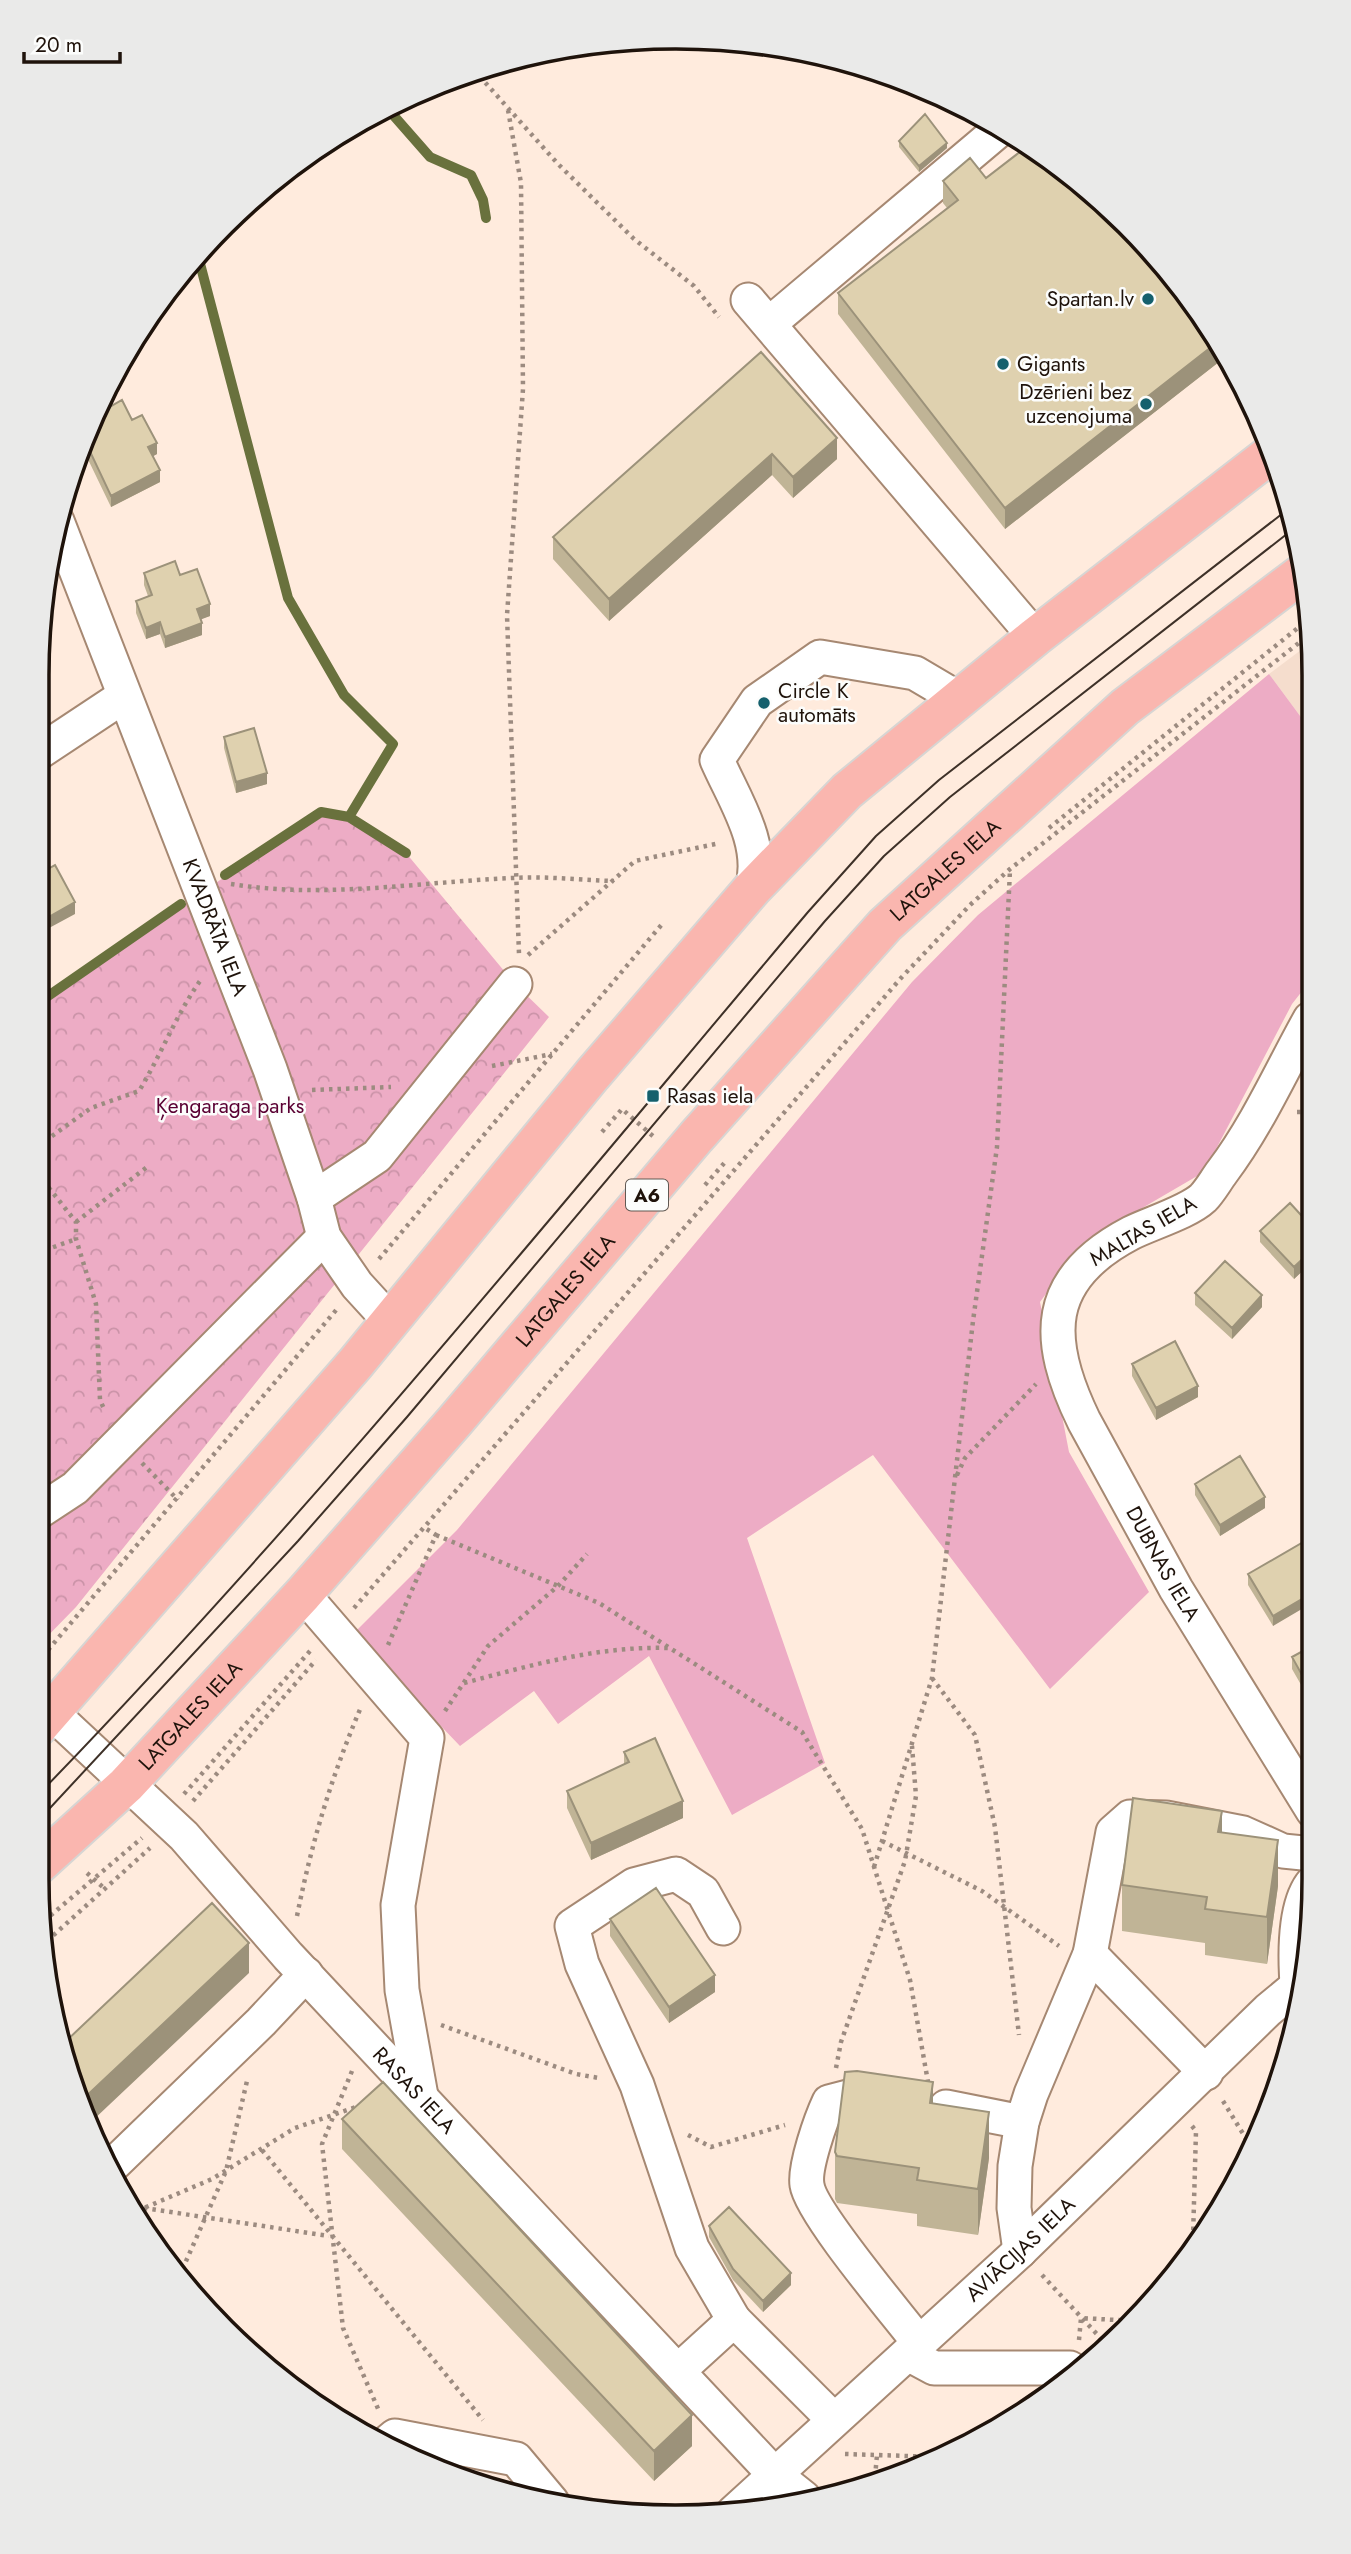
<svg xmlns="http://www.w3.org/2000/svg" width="1351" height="2554" font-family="Jost,sans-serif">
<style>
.built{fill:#f5ddcd}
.grass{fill:#edacc5}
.park{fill:url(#park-crowns)}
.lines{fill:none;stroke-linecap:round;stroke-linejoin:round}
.stream{stroke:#69713d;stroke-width:10}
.minor-casing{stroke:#a68872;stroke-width:37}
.highway-casing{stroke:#d7d5d3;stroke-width:42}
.path{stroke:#9c8b80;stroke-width:4.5;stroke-dasharray:3.5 5;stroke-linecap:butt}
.minor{stroke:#fff;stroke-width:33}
.highway{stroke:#fab6af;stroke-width:38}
.tram{stroke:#3e3128;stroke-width:2}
.wall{fill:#c0b496}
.shaded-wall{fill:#9c927a}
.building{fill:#dfd1af;stroke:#9c927a;stroke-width:2}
.poi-dot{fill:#15606d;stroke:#fcfdfc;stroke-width:2.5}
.labels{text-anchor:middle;stroke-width:5;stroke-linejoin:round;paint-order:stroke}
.shield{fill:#fcfdfc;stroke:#615953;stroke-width:2}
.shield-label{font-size:19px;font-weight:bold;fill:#1f130b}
.poi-label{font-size:21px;fill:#1f130b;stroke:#fcfdfc;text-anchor:start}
.street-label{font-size:21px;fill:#1f130b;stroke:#fcfdfc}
.park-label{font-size:21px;fill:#5a0033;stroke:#fcfdfc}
.rim{fill:none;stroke:#1f130b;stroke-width:3.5}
</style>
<defs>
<pattern id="park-crowns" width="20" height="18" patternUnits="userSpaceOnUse" patternTransform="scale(1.75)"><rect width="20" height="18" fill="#edacc5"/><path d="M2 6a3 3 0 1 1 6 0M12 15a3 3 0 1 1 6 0" fill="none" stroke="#cb93a8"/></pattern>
</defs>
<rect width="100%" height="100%" fill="#ffebdd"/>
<!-- built -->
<path class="built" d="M 1309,644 L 1309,728 L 1269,674 Z"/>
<!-- grass -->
<path class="grass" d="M 1269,674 L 1309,728 L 1310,981 L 1292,1004 L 1204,1172 L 1084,1242 L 1040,1302 L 1069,1452 L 1149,1592 L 1050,1689 L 873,1455 L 747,1538 L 825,1763 L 732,1815 L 649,1656 L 558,1724 L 534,1691 L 460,1746 L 353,1634 L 457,1530 L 912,982 L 978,915 Z"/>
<!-- park -->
<path class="park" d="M 321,812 L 349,817 L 406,853 L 515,984 L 549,1017 L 76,1607 L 37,1647 L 38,1003 Z"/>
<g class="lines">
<!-- stream -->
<path class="stream" d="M 387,108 L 430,157 L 471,175 L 483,200 L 486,218
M 198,256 L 288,598 L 344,695 L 393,744 L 349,817 L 406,853
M 225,875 L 321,812 L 349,817
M 38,1003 L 181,904"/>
<defs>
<g id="minor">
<path d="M 748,300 L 1035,637"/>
<path d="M 769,324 L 999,130"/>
<path id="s1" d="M 57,521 L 270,1069 L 314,1198 L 324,1237 L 357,1285 L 389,1320"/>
<path d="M 38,753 L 124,696"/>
<path d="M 752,889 C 765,844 735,801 717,760 L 757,701 L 820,657 L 915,673 L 959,699"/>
<path id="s2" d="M 1310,1019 C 1281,1071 1258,1124 1222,1172 C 1216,1180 1210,1191 1203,1198 C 1188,1212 1151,1223 1131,1233 C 1043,1279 1044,1339 1084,1421 L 1176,1589 L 1313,1811"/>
<path d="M 314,1198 L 377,1156 L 515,984"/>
<path d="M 37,1513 L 75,1488 L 324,1237"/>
<path d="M 303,1594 L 427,1738 L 398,1905 L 402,1990 L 421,2096"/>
<path id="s3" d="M 51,1712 L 184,1836 L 288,1956 L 774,2474 L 804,2498"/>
<path d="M 723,1928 L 703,1892 L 676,1874 L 634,1885 L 572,1926 L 582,1964 L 637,2085 L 692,2248 L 734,2320"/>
<path d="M 1090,1954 L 1206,2073"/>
<path d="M 1297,1984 C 1295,1955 1294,1904 1313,1882"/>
<path d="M 885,2100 L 852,2096 L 829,2102 C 821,2119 804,2167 807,2185 C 811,2213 898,2315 920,2344"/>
<path d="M 946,2107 L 1022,2122"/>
<path d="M 114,2164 L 261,2022 L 306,1974"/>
<path d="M 1020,2251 L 1014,2208 L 1015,2166 L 1022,2122 L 1031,2094 L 1090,1954 L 1113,1832 L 1130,1817 L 1166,1818 L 1243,1833 L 1283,1851 L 1313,1854"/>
<path d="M 908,2354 L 934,2368 L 1070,2368"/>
<path d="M 678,2371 L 734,2320 L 833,2419"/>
<path d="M 389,2441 L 395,2436 L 516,2459 L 552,2502"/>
<path id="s4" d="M 733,2513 L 1020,2251 L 1268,2010 L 1303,1981"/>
</g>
<g id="highway">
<path d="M 37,1728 L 355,1364 L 592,1075 L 752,889 L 847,791 L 1035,637 L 1272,453"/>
<path id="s5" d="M 37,1866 L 126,1785 L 303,1594 L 454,1422 L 696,1137 L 885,925 L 1125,707 L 1304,572"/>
</g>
</defs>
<!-- minor casing -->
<use href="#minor" class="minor-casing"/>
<!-- highway casing -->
<use href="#highway" class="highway-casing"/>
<!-- path -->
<path class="path" d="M 474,70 L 558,164 L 634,239 L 694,286 L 719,317
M 508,110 L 521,183 L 523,389 L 507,615 L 519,954
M 1049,828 L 1309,619
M 231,884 C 325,899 418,882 513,878 C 546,876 581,880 614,881
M 528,955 L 635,861 L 720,843
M 492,1066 L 552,1054
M 312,1090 L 391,1087
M 1297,1112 L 1310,1112
M 602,1132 L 622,1109 L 654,1137
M 38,1146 L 91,1108 L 139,1091 C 161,1055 176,1015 200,981
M 38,1174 L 76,1222 L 76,1239 L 96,1304 L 100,1400 L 105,1411
M 705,1185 L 727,1160
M 76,1222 L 147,1167
M 37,1253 L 76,1239
M 379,1259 L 663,923
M 142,1463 L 178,1500
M 957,1475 L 965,1458 L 1036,1384
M 436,1535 L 599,1603 L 802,1732 L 862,1829 L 910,1980 L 928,2082
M 354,1608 L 901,978 L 970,905 L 1010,869 L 1309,635
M 388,1645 L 436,1535 L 425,1528
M 37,1663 L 337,1309
M 932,1678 L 975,1735 L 995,1827 L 1019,2035
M 464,1683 C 532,1665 598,1646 668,1648
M 445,1711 L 488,1646 L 558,1586 L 587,1554
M 184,1794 L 310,1651
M 193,1801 L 316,1660
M 882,1841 L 982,1891 L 1059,1946
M 874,1867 L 932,1678 L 973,1321 L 997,1147 L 1010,870
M 87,1873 L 105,1889
M 297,1916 C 312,1841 331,1778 361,1707
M 44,1921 L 142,1838
M 47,1941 L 150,1848
M 441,2025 L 576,2074 L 599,2078
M 1292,2046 L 1293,2030
M 836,2068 L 841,2042 L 905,1861 L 916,1796 L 912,1746
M 352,2071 L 322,2144 L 343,2328 L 379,2411
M 1223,2101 L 1253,2150
M 1192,2126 L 1196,2131 L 1193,2238
M 688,2135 L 711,2147 L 785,2125
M 262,2150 L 483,2420
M 137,2208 L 144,2208 L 212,2179 L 295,2128 L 359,2106
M 144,2208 L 329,2236
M 1042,2275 L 1107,2345
M 179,2277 L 226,2171 L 247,2081
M 1079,2340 L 1081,2318 L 1134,2321
M 845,2454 L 940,2457
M 875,2477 L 877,2455
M 693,2514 L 702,2505"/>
<!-- minor -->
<use href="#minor" class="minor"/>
<!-- highway -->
<use href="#highway" class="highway"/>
<!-- tram -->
<path class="tram" d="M 37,1796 C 309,1515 556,1211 808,912 L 876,836 L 939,780 L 1287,510
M 37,1822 L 298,1541 L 407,1417 L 825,921 L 884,856 L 950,797 L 1292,530"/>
</g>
<!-- wall -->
<path class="wall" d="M 899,141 L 947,148 L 919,172 L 899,147 Z
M 986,178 L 1182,287 L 1224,358 L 1005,529 L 838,314 L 838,293 L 947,208 L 943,203 L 943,181 Z
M 761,352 L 837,459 L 793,498 L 772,475 L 609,621 L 553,559 L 553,537 Z
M 94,416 L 132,420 L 157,454 L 153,456 L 160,482 L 111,507 L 82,447 Z
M 144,573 L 180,575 L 210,616 L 200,619 L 202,635 L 165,648 L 160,634 L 146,639 L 136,613 L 136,601 L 148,596 L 144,585 Z
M 224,737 L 267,784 L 236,793 L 224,748 Z
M 1311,1226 L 1311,1263 L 1294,1279 L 1260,1242 L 1260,1231 Z
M 1195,1293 L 1262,1307 L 1232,1339 L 1195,1305 Z
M 1132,1364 L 1198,1397 L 1156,1420 L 1132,1376 Z
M 1195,1484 L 1265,1508 L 1220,1536 L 1195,1495 Z
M 1312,1487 L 1312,1515 L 1304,1503 L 1304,1492 Z
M 1312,1537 L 1273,1626 L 1248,1585 L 1248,1574 Z
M 1312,1646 L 1312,1704 L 1292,1669 L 1292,1657 Z
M 624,1752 L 683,1818 L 591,1860 L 567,1808 L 567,1791 L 624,1764 Z
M 1222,1832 L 1278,1886 L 1267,1964 L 1205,1955 L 1205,1943 L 1122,1931 L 1122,1885 Z
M 610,1919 L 715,1992 L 669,2023 L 610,1936 Z
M 933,2104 L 989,2158 L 978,2235 L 917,2226 L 917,2214 L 837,2203 L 835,2199 L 835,2152 Z
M 342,2119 L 692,2446 L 654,2481 L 342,2149 Z
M 709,2226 L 791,2285 L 763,2312 L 733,2280 L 709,2237 Z"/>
<!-- shaded-wall -->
<path class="shaded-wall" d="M 947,143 L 947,148 L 919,172 L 919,166 Z
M 1215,344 L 1224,358 L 1005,529 L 1005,508 Z
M 837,438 L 837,459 L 793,498 L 793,477 Z
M 157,443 L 157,454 L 148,459 L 148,447 Z
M 772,454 L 772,475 L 609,621 L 609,599 Z
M 160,470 L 160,482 L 111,507 L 111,496 Z
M 210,604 L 210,616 L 197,621 L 197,609 Z
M 160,622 L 160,634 L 146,639 L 146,628 Z
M 202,623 L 202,635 L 165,648 L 165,637 Z
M 267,773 L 267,784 L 236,793 L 236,782 Z
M 75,902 L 75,914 L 38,934 L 38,923 Z
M 1311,1251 L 1311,1263 L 1294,1279 L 1294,1267 Z
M 1262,1295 L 1262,1307 L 1232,1339 L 1232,1328 Z
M 1198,1386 L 1198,1397 L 1156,1420 L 1156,1408 Z
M 1265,1497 L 1265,1508 L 1220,1536 L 1220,1525 Z
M 1312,1593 L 1312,1603 L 1273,1626 L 1273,1616 Z
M 683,1801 L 683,1818 L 591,1860 L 591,1843 Z
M 1222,1811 L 1222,1857 L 1218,1832 Z
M 1278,1840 L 1278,1886 L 1267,1964 L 1267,1917 Z
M 249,1943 L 249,1973 L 91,2122 L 80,2102 Z
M 715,1975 L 715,1992 L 669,2023 L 669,2007 Z
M 933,2082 L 933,2128 L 930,2103 Z
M 989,2112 L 989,2158 L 978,2235 L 978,2189 Z
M 791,2273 L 791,2285 L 763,2312 L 763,2301 Z
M 692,2415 L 692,2446 L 654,2481 L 654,2451 Z"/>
<!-- building -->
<path class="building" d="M 925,114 L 947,143 L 919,166 L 899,141 Z
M 1025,148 L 1096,195 L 1182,287 L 1215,344 L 1005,508 L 838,293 L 958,200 L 943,181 L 970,158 L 986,178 Z
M 761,352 L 837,438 L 793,477 L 772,454 L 609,599 L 553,537 Z
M 122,400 L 132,420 L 142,415 L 157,443 L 148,447 L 160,470 L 111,496 L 85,441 L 94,416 Z
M 175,561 L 180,575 L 197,569 L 210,604 L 197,609 L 202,623 L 165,637 L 160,622 L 146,628 L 136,601 L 152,595 L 144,573 Z
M 254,728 L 267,773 L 236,782 L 224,737 Z
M 55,865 L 75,902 L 38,923 L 38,874 Z
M 1290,1203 L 1311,1226 L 1311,1251 L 1294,1267 L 1260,1231 Z
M 1225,1261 L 1262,1295 L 1232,1328 L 1195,1293 Z
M 1175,1341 L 1198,1386 L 1156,1408 L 1132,1364 Z
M 1240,1456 L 1265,1497 L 1220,1525 L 1195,1484 Z
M 1312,1487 L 1312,1505 L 1304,1492 Z
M 1312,1537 L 1312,1593 L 1273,1616 L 1248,1574 Z
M 1312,1646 L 1312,1693 L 1292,1657 Z
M 655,1738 L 683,1801 L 591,1843 L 567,1791 L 629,1762 L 624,1752 Z
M 1133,1798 L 1222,1811 L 1218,1832 L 1278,1840 L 1267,1917 L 1205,1909 L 1207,1897 L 1122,1885 Z
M 656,1888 L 715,1975 L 669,2007 L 610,1919 Z
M 212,1903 L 249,1943 L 80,2102 L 71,2084 L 64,2043 Z
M 857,2071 L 933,2082 L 930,2103 L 989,2112 L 978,2189 L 917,2180 L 919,2168 L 837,2156 L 835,2152 L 845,2072 Z
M 383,2082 L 692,2415 L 654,2451 L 342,2119 Z
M 729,2207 L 791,2273 L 763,2301 L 733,2269 L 709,2226 Z
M 472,2478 L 507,2484 L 506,2493 Z"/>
<!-- markers -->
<g class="poi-dot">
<circle cx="1148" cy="299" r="7"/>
<circle cx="1003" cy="364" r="7"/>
<circle cx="1146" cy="404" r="7"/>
<circle cx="764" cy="703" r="7"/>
<rect x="646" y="1089" width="14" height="14" rx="3.5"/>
</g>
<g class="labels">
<!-- shield labels -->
<rect class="shield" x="626" y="1179.5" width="42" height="31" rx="5"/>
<g class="shield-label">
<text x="647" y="1202">A6</text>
</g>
<!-- poi labels -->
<g class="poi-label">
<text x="1134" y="306" text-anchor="end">Spartan.lv</text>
<text x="1017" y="371">Gigants</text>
<text x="1132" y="399" text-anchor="end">Dzērieni bez<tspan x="1132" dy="24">uzcenojuma</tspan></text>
<text x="778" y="698">Circle K<tspan x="778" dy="24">automāts</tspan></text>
<text x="667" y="1103">Rasas iela</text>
</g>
<!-- street labels -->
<g class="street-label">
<text dy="7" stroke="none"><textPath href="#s5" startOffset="1349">LATGALES IELA</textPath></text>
<text dy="7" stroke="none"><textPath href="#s1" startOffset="436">KVADRĀTA IELA</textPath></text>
<text transform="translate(1143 1231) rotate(-30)" y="7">MALTAS IELA</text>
<text dy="7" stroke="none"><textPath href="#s5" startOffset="782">LATGALES IELA</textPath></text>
<text dy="7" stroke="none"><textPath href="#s2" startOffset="676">DUBNAS IELA</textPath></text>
<text dy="7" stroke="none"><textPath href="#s5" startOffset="215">LATGALES IELA</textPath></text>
<text dy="7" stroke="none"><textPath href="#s3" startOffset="525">RASAS IELA</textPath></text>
<text dy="7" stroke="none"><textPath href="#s4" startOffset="390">AVIĀCIJAS IELA</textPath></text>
</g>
<!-- park labels -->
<g class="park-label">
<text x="230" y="1113">Ķengaraga parks</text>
</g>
</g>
<!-- crop -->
<path d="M0 0H1351V2554H0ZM675 49H676A626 626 0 0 1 1302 675V1879A626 626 0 0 1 676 2505H675A626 626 0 0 1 49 1879V675A626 626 0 0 1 675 49Z" fill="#eaeae9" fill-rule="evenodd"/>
<path class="rim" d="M675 49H676A626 626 0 0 1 1302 675V1879A626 626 0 0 1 676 2505H675A626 626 0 0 1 49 1879V675A626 626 0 0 1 675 49Z"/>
<!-- scale -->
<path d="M24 52v10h96v-10" fill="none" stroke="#1f130b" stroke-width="3.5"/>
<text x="35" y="52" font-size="21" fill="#1f130b" stroke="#fcfdfc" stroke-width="5" paint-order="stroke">20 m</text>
</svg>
